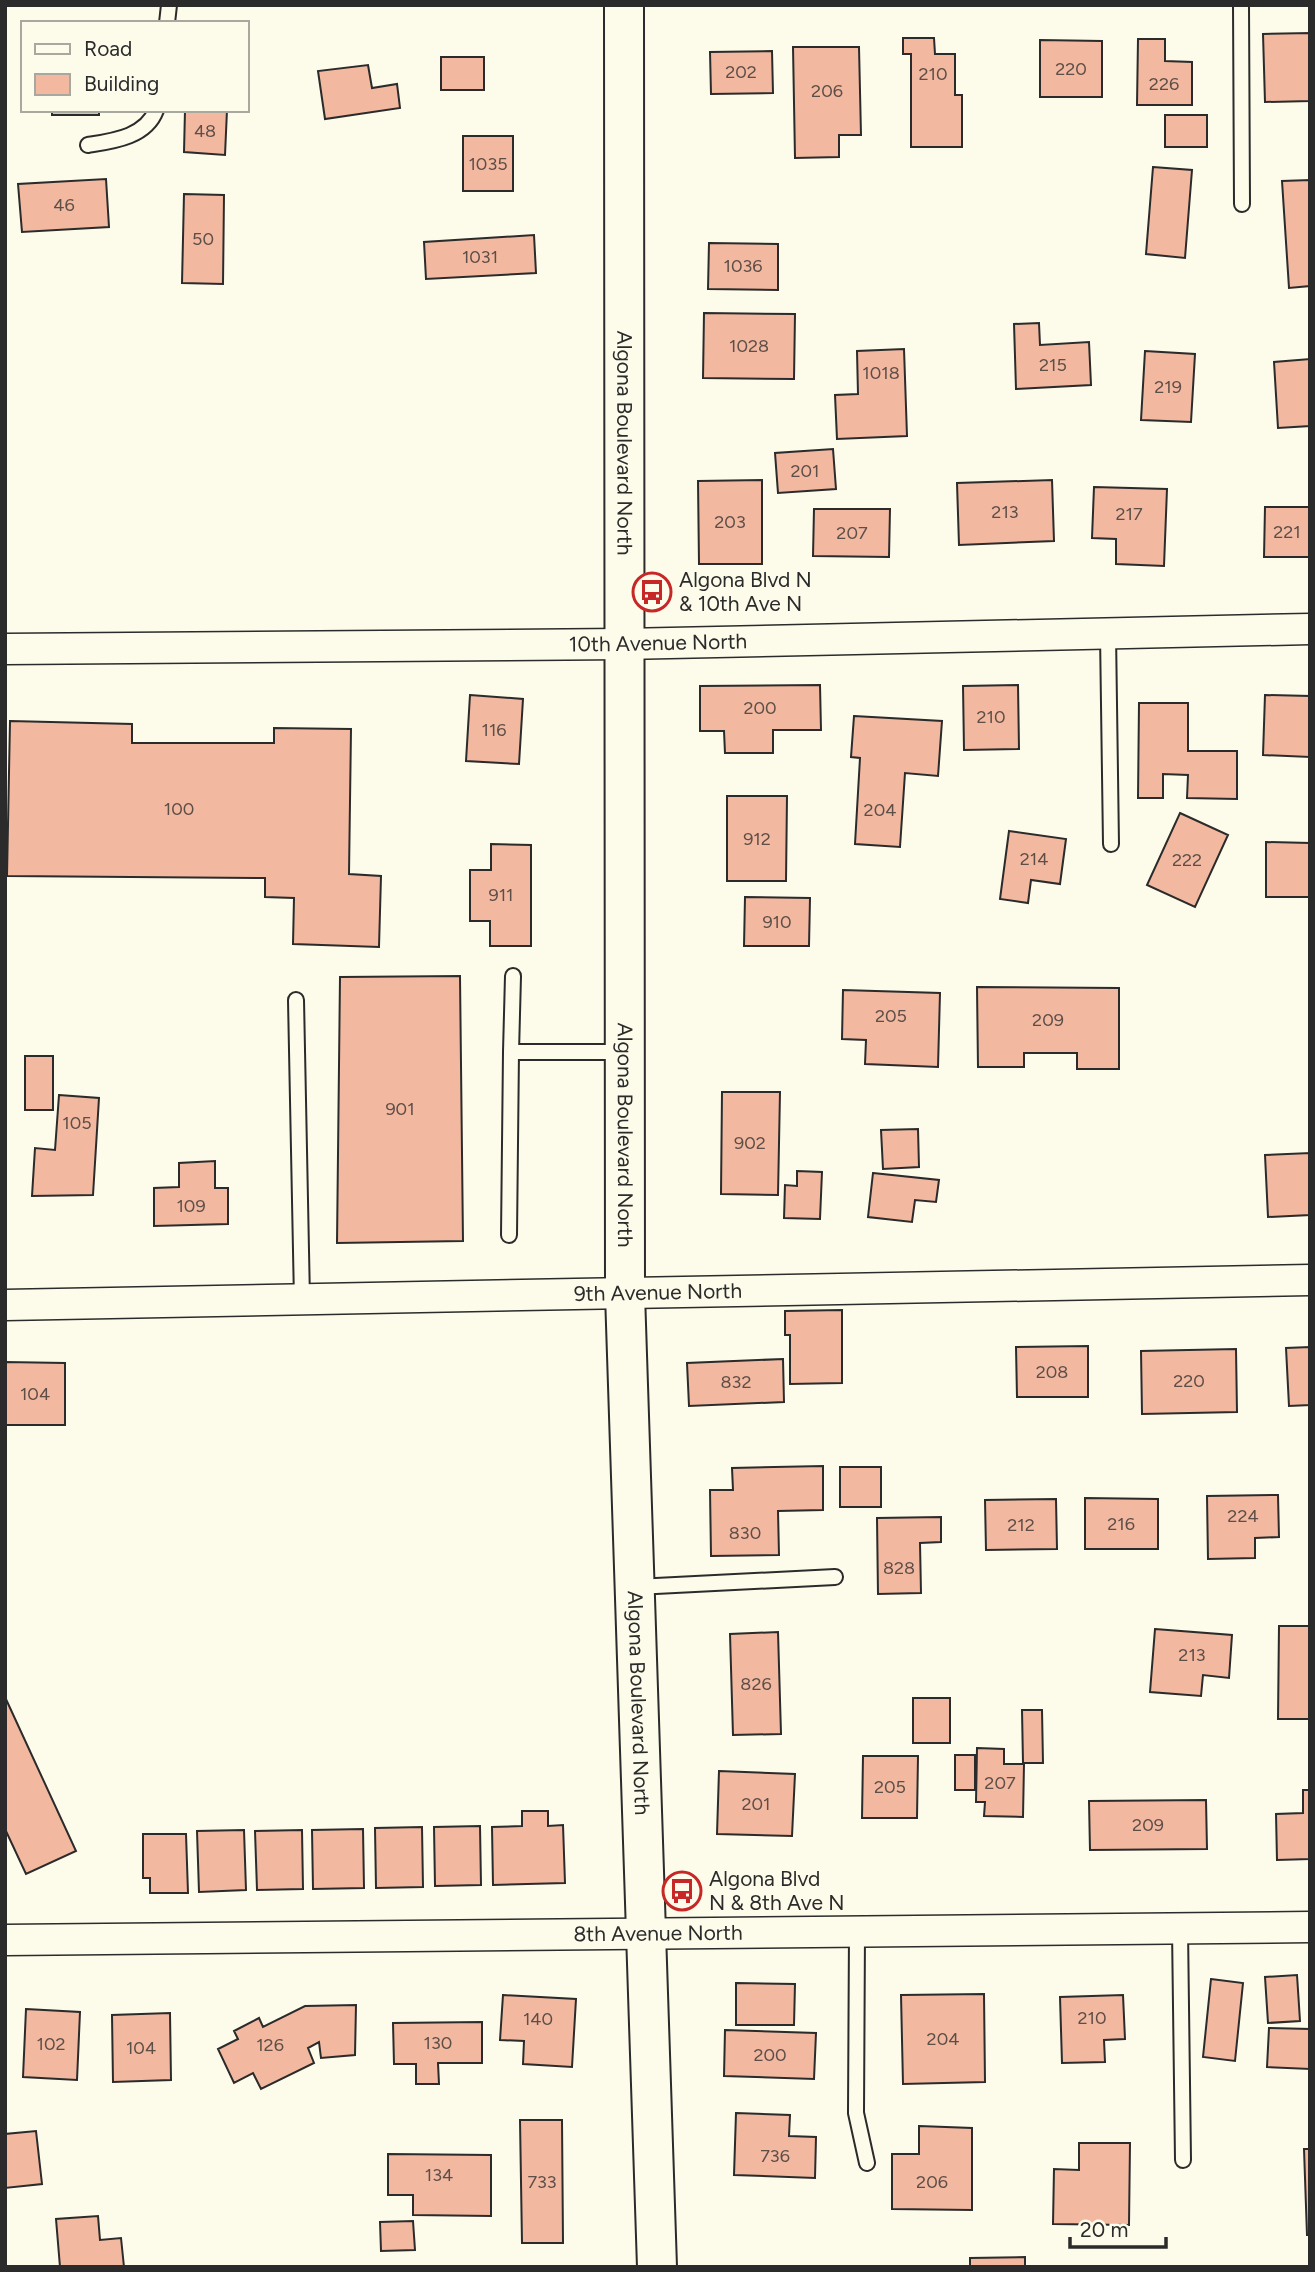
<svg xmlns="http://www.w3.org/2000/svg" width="1315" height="2272" font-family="Figtree,sans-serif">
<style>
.building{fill:#f2b8a0;stroke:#2b2b2b;stroke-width:2}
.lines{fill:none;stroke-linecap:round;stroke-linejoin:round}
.lane-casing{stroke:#2b2b2b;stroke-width:18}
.street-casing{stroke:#2b2b2b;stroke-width:33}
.secondary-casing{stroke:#2b2b2b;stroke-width:42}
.lane{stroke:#fdfbea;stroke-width:14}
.street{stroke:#fdfbea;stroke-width:30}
.secondary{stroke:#fdfbea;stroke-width:38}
.labels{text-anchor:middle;stroke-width:5;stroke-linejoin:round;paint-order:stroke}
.number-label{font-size:18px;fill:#5d4e48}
.street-label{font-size:21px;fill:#2b2b2b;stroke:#fdfbea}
.poi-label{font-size:21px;fill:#2b2b2b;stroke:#fdfbea;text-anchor:start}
</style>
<rect width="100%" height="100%" fill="#fdfbea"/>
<!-- building -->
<path class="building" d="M 1310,33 L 1310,101 L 1265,102 L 1263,34 Z
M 903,38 L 934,38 L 935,54 L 955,54 L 955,95 L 962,95 L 962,147 L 911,147 L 911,54 L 903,54 Z
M 1138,39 L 1165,39 L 1165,61 L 1192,62 L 1192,105 L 1137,105 Z
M 1040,40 L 1102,41 L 1102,97 L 1040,97 Z
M 793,47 L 859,47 L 861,135 L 839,135 L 839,157 L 795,158 Z
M 772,51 L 773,93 L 711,94 L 710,52 Z
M 441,57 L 484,57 L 484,90 L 441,90 Z
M 368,65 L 372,88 L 397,84 L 400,108 L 325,119 L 318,71 Z
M 52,110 L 99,110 L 99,115 L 52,115 Z
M 185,110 L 227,110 L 225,155 L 184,152 Z
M 1165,115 L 1207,115 L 1207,147 L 1165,147 Z
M 463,136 L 513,136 L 513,191 L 463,191 Z
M 1153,167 L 1192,170 L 1185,258 L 1146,254 Z
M 106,179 L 109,227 L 22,232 L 18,184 Z
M 1310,180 L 1310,286 L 1289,288 L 1282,181 Z
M 184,194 L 224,195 L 223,284 L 182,283 Z
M 534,235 L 536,273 L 426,279 L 424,242 Z
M 709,243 L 778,244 L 778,290 L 708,289 Z
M 704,313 L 795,314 L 794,379 L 703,378 Z
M 1039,323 L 1040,345 L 1089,342 L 1091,385 L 1016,389 L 1014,324 Z
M 904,349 L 907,436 L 837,439 L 835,395 L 858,394 L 857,351 Z
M 1145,351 L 1195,354 L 1191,422 L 1141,420 Z
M 1310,359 L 1310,426 L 1278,428 L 1274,362 Z
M 833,449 L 836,489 L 778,493 L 775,453 Z
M 762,480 L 762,564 L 699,564 L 698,481 Z
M 1052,480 L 1054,541 L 959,545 L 957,483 Z
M 1094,487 L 1167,489 L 1164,566 L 1116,564 L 1116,539 L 1092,538 Z
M 1265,507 L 1310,507 L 1310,557 L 1264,557 Z
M 814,509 L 890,509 L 889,557 L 813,556 Z
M 820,685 L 821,730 L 773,730 L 773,753 L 725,753 L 724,731 L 700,731 L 700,686 Z
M 1018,685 L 1019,749 L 964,750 L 963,686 Z
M 470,695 L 523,699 L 519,764 L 466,761 Z
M 1265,695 L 1310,696 L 1310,757 L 1263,755 Z
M 1139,703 L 1188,703 L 1188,751 L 1237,751 L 1237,799 L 1187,798 L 1188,775 L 1163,774 L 1163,798 L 1138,798 Z
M 854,716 L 942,721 L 938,776 L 905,773 L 900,847 L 855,844 L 860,758 L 851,757 Z
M 10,721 L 132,724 L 132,743 L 274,743 L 274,728 L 351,729 L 349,874 L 381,876 L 379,947 L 293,944 L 294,898 L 265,897 L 265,878 L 7,876 Z
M 727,796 L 787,796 L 786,881 L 727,881 Z
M 1180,813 L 1228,835 L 1195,907 L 1147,885 Z
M 1009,831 L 1066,839 L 1060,884 L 1031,880 L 1028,903 L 1000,899 Z
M 1266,842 L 1310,843 L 1310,897 L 1266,897 Z
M 491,844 L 531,845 L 531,946 L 490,946 L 490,921 L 470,921 L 470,870 L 491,870 Z
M 745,897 L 810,898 L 809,946 L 744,946 Z
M 460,976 L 463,1241 L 337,1243 L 340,977 Z
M 977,987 L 1119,988 L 1119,1069 L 1077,1069 L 1077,1053 L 1024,1053 L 1024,1067 L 978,1067 Z
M 843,990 L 940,993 L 938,1067 L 865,1064 L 866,1040 L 842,1039 Z
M 25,1056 L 53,1056 L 53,1110 L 25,1110 Z
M 722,1092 L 780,1092 L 778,1195 L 721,1194 Z
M 59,1095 L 99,1098 L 93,1195 L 32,1196 L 35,1148 L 55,1150 Z
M 918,1129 L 919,1167 L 883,1169 L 881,1130 Z
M 1310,1153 L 1310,1215 L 1268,1217 L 1265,1155 Z
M 215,1161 L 215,1188 L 228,1188 L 228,1224 L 154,1226 L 154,1188 L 179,1187 L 179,1163 Z
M 797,1171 L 822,1172 L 820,1219 L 784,1218 L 785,1185 L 797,1186 Z
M 873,1173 L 939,1180 L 936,1202 L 915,1200 L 912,1222 L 868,1217 Z
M 842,1310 L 842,1383 L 790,1384 L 790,1335 L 785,1335 L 785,1311 Z
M 1088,1346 L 1088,1397 L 1017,1397 L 1016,1347 Z
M 1310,1347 L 1310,1405 L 1289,1406 L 1286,1348 Z
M 1236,1349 L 1237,1412 L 1142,1414 L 1141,1351 Z
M 783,1359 L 784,1402 L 689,1406 L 687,1363 Z
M 5,1362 L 65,1363 L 65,1425 L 5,1425 Z
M 823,1466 L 823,1510 L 778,1511 L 779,1555 L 711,1556 L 710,1490 L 733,1490 L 732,1468 Z
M 840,1467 L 881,1467 L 881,1507 L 840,1507 Z
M 1278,1495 L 1279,1537 L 1255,1538 L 1255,1558 L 1208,1559 L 1207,1496 Z
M 1085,1498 L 1158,1499 L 1158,1549 L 1085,1549 Z
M 1056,1499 L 1057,1549 L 986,1550 L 985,1500 Z
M 941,1517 L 941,1542 L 920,1543 L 921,1593 L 878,1594 L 877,1518 Z
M 1279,1626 L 1310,1626 L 1310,1719 L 1278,1719 Z
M 1155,1629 L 1232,1635 L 1229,1678 L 1203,1675 L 1201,1696 L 1150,1692 Z
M 778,1632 L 781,1734 L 733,1735 L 730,1634 Z
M 5,1697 L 76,1851 L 26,1874 L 5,1829 Z
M 913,1698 L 950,1698 L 950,1743 L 913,1743 Z
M 1022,1710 L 1042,1710 L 1043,1763 L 1023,1763 Z
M 977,1748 L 1004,1749 L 1004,1764 L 1024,1764 L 1023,1817 L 984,1816 L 985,1802 L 976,1802 Z
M 955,1755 L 975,1755 L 975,1790 L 955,1790 Z
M 863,1756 L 918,1756 L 917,1818 L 862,1818 Z
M 719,1771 L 795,1774 L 792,1836 L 717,1834 Z
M 1303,1790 L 1310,1790 L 1310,1859 L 1277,1860 L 1276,1814 L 1303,1813 Z
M 1206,1800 L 1207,1849 L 1090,1850 L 1089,1801 Z
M 522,1811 L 548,1811 L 548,1826 L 563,1825 L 565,1883 L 493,1885 L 492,1827 L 522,1826 Z
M 480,1826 L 481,1885 L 435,1886 L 434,1827 Z
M 422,1827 L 423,1887 L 376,1888 L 375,1828 Z
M 363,1829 L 364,1888 L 313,1889 L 312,1830 Z
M 244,1830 L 246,1890 L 199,1892 L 197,1831 Z
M 302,1830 L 303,1889 L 257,1890 L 255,1831 Z
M 143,1834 L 186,1834 L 188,1893 L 150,1893 L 150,1878 L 143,1878 Z
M 1297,1975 L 1300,2021 L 1268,2023 L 1265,1977 Z
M 1211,1979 L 1243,1983 L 1235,2061 L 1203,2057 Z
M 736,1983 L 795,1984 L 794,2025 L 736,2025 Z
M 984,1994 L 985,2082 L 903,2084 L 901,1995 Z
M 503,1995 L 576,1999 L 572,2067 L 523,2064 L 524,2041 L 500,2040 Z
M 1123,1995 L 1125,2039 L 1104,2040 L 1105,2062 L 1062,2063 L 1060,1997 Z
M 356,2005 L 355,2055 L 321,2058 L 319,2042 L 308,2048 L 314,2063 L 261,2089 L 253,2073 L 234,2083 L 218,2049 L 238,2039 L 234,2031 L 259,2018 L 263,2027 L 305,2006 Z
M 26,2009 L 80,2012 L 77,2080 L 23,2077 Z
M 170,2013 L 171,2080 L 113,2082 L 112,2015 Z
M 482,2022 L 482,2063 L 438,2063 L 439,2084 L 416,2084 L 416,2064 L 394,2064 L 393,2023 Z
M 1269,2028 L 1310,2029 L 1310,2069 L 1267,2067 Z
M 725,2030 L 816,2033 L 814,2079 L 724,2076 Z
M 736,2113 L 790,2115 L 789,2136 L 816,2137 L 815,2178 L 734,2175 Z
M 520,2120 L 562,2120 L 563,2243 L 522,2243 Z
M 919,2126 L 972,2128 L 972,2210 L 892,2209 L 892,2154 L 919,2154 Z
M 36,2131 L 42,2184 L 5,2188 L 5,2134 Z
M 1079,2143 L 1130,2143 L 1129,2225 L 1053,2224 L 1054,2169 L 1079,2170 Z
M 1304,2149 L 1310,2149 L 1310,2235 L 1307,2235 Z
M 388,2154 L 491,2155 L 491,2216 L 413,2215 L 413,2195 L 388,2195 Z
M 98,2216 L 100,2240 L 121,2238 L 124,2267 L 60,2267 L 56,2219 Z
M 413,2221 L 415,2250 L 381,2251 L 380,2222 Z
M 1025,2257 L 1025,2267 L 970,2267 L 970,2258 Z"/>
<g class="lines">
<defs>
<path id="lane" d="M 1241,5 L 1242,204
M 167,23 L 169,5
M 88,145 C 113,141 146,137 156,110
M 1108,634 L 1111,844
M 513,976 L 511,1052 L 623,1052
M 296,1000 L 302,1300
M 509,1235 L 511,1052
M 636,1587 L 835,1577
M 1180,1929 L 1183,2160
M 857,1932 L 856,2113 L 867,2163"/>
<g id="street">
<path id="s1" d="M 5,649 L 623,644 L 1310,629"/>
<path id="s2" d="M 5,1305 L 1310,1280"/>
<path id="s3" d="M 5,1940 L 1310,1927"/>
</g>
<g id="secondary">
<path id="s4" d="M 624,5 L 625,1294 L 657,2267"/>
</g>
</defs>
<!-- lane casing -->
<use href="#lane" class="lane-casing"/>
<!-- street casing -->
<use href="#street" class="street-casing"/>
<!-- secondary casing -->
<use href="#secondary" class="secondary-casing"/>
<!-- lane -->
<use href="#lane" class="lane"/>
<!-- street -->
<use href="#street" class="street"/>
<!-- secondary -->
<use href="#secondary" class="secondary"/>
</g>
<!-- icons -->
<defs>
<symbol id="bus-ring" viewBox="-11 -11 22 22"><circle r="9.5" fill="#fdfbea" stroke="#c62828" stroke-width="1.5"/><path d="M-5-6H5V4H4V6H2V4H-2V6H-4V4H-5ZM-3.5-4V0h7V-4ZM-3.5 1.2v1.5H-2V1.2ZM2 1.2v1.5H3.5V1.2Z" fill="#c62828"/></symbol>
</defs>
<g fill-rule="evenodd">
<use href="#bus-ring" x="630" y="570" width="44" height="44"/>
<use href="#bus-ring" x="660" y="1869" width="44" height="44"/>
</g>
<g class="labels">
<!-- number labels -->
<g class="number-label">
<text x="1071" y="75">220</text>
<text x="741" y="78">202</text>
<text x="933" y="80">210</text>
<text x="1164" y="90">226</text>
<text x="827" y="97">206</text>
<text x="205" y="137">48</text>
<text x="488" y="170">1035</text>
<text x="64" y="211">46</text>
<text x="203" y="245">50</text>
<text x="480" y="263">1031</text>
<text x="743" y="272">1036</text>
<text x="749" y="352">1028</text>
<text x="1053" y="371">215</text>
<text x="881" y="379">1018</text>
<text x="1168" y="393">219</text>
<text x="805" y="477">201</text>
<text x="1005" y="518">213</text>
<text x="1129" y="520">217</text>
<text x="730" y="528">203</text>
<text x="1287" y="538">221</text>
<text x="852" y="539">207</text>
<text x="760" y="714">200</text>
<text x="991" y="723">210</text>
<text x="494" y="736">116</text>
<text x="179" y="815">100</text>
<text x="880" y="816">204</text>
<text x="757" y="845">912</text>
<text x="1034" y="865">214</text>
<text x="1187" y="866">222</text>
<text x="501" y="901">911</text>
<text x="777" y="928">910</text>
<text x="891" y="1022">205</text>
<text x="1048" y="1026">209</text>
<text x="400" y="1115">901</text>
<text x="77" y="1129">105</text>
<text x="750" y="1149">902</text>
<text x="191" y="1212">109</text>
<text x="1052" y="1378">208</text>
<text x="1189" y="1387">220</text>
<text x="736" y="1388">832</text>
<text x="35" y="1400">104</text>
<text x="1243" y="1522">224</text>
<text x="1121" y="1530">216</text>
<text x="1021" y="1531">212</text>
<text x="745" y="1539">830</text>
<text x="899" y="1574">828</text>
<text x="1192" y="1661">213</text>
<text x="756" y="1690">826</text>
<text x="1000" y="1789">207</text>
<text x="890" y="1793">205</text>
<text x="756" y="1810">201</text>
<text x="1148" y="1831">209</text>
<text x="1092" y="2024">210</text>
<text x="538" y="2025">140</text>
<text x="943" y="2045">204</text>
<text x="438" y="2049">130</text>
<text x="51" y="2050">102</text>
<text x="270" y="2051">126</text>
<text x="141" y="2054">104</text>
<text x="770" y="2061">200</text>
<text x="775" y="2162">736</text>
<text x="439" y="2181">134</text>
<text x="542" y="2188">733</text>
<text x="932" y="2188">206</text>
</g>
<!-- street labels -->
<g class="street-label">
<text dy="7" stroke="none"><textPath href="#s4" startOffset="438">Algona Boulevard North</textPath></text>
<text dy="7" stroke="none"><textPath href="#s1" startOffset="653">10th Avenue North</textPath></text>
<text dy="7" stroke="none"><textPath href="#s4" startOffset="1130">Algona Boulevard North</textPath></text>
<text dy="7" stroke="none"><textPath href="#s2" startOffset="653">9th Avenue North</textPath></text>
<text dy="7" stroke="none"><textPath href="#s4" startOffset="1698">Algona Boulevard North</textPath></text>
<text dy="7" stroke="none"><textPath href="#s3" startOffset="653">8th Avenue North</textPath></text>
</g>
<!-- poi labels -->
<g class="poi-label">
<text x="679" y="587">Algona Blvd N<tspan x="679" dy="24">&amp; 10th Ave N</tspan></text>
<text x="709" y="1886">Algona Blvd<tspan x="709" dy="24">N &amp; 8th Ave N</tspan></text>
</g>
</g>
<!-- border -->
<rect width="1315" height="2272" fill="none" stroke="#2b2b2b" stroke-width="14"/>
<!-- legend -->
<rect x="21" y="21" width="228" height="91" fill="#fdfbea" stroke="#a9a89e" stroke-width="2"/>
<rect x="35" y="44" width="35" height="10" fill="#fdfbea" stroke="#a9a89e" stroke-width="2"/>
<text x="84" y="56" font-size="21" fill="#2b2b2b">Road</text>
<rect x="35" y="74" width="35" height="21" fill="#f2b8a0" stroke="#a9a89e" stroke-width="2"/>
<text x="84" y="91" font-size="21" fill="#2b2b2b">Building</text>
<!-- scale -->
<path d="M1070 2237v10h96v-10" fill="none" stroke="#2b2b2b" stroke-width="3.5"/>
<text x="1080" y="2237" font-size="21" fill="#2b2b2b" stroke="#fdfbea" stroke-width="5" paint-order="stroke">20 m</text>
</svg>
